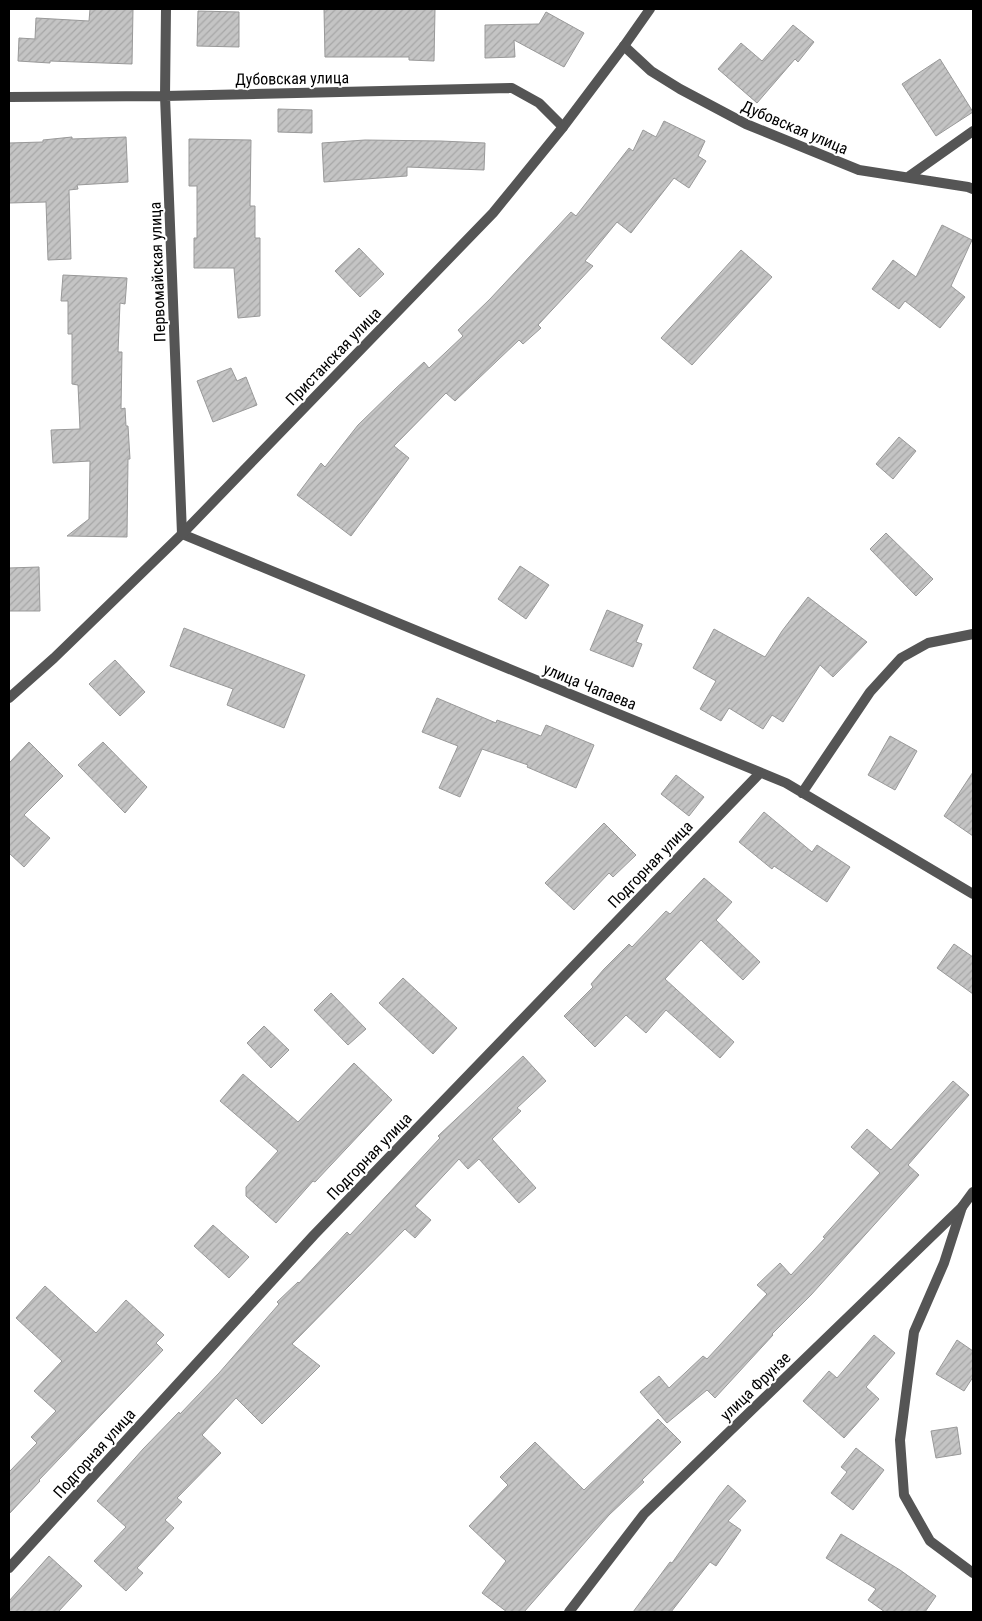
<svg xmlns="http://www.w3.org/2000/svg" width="982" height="1621" font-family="'Roboto Condensed',sans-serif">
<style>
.building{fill:url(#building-hatch);stroke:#999}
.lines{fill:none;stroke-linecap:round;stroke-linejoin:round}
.service{stroke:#555;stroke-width:10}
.minor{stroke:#555;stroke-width:10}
.tertiary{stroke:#555;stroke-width:10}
.labels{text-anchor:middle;stroke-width:4;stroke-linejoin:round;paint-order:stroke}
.street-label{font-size:16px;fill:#000;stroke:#fff}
</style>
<defs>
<pattern id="building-hatch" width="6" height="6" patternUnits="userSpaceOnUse" patternTransform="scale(1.25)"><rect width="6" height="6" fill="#c4c4c4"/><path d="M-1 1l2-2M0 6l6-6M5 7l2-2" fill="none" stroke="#a7a7a7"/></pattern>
</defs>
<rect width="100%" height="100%" fill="#fff"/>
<!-- building -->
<path class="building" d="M 90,9 L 133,9 L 132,64 L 50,61 L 50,63 L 18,61 L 19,38 L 35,39 L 36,18 L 89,21 Z
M 324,9 L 435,9 L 434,61 L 409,60 L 409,57 L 325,57 Z
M 198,11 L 239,12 L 239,47 L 197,46 Z
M 546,12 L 584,33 L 564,67 L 514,40 L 515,57 L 485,58 L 485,25 L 539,24 Z
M 793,25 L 814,42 L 798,62 L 795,59 L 757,103 L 718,69 L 741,43 L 762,61 Z
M 940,59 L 973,112 L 936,136 L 902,84 Z
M 278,109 L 312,110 L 312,133 L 278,132 Z
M 664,121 L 705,141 L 698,156 L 706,161 L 689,188 L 674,178 L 631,233 L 617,222 L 585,261 L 593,266 L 538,325 L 541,328 L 523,344 L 519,340 L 455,401 L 446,393 L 394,446 L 409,458 L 351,536 L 297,495 L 321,463 L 325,467 L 358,425 L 395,389 L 424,362 L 429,368 L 463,336 L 458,330 L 490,299 L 571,212 L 576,216 L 629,148 L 633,151 L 643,130 L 656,137 Z
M 72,137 L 72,139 L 126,137 L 128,182 L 77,185 L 78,189 L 69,190 L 71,259 L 48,260 L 46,202 L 9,203 L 9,143 L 43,142 L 43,140 Z
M 189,139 L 251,140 L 250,206 L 255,206 L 255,238 L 260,238 L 260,316 L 238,318 L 234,268 L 194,268 L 194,238 L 197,238 L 197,186 L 189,186 Z
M 365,140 L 441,141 L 485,143 L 484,170 L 407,167 L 407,176 L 324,182 L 322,143 Z
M 942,225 L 972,240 L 951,286 L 965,297 L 940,328 L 905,301 L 899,309 L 872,289 L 893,260 L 916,277 Z
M 359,248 L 384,274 L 360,297 L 335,271 Z
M 741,250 L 772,277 L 692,365 L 661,338 Z
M 63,275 L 127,278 L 125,304 L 120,303 L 118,352 L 122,352 L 121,409 L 125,408 L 126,426 L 128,426 L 130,459 L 128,459 L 127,537 L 67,536 L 89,519 L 90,461 L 53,463 L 51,430 L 80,429 L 78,385 L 72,384 L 72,334 L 68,334 L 68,301 L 61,301 Z
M 231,368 L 237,381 L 246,377 L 257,405 L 213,422 L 197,381 Z
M 899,437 L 916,451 L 893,479 L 876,464 Z
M 886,533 L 933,579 L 916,596 L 870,549 Z
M 520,566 L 549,585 L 526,619 L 498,599 Z
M 39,567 L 40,611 L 9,611 L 9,568 Z
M 808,597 L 867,642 L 833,677 L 820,665 L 783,722 L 772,715 L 763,729 L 729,708 L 721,721 L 700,709 L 716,681 L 693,668 L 714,629 L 765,657 L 782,631 Z
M 607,610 L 643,625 L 636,642 L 642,644 L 633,667 L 590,650 Z
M 184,628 L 305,675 L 284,728 L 227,705 L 233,689 L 170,666 Z
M 115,660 L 145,692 L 120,716 L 89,684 Z
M 437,698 L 496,723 L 497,720 L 541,736 L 546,725 L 594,745 L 576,788 L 527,767 L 528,765 L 482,749 L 460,797 L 439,788 L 458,746 L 422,732 Z
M 890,736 L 917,751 L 895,790 L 868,775 Z
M 29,742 L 63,776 L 24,815 L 50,838 L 24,867 L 9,853 L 9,763 Z
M 103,742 L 147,787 L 125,813 L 78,765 Z
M 973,772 L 973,836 L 944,816 Z
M 676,775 L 704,797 L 689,816 L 661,794 Z
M 764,812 L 812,852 L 817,845 L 850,867 L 827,902 L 774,866 L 772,869 L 739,842 Z
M 604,823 L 636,855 L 613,877 L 609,873 L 574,910 L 545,883 Z
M 704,878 L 732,902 L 716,920 L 760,962 L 743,980 L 701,940 L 665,979 L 734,1042 L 720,1058 L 666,1010 L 646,1033 L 626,1015 L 595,1047 L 564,1016 L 593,987 L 591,984 L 604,969 L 629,944 L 632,947 L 666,911 L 670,914 Z
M 954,944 L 973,957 L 973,994 L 937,968 Z
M 403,978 L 457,1028 L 433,1054 L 379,1003 Z
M 331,993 L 366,1029 L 348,1045 L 314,1010 Z
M 264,1026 L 289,1050 L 271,1068 L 247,1043 Z
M 523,1056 L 546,1081 L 517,1108 L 521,1111 L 492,1139 L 536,1188 L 519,1203 L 479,1159 L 468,1169 L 459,1159 L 415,1206 L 431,1220 L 415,1238 L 405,1229 L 292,1344 L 320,1366 L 262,1424 L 236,1398 L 202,1435 L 221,1453 L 177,1498 L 182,1502 L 165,1520 L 174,1528 L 137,1568 L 143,1573 L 126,1591 L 94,1561 L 126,1527 L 97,1501 L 143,1449 L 179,1412 L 180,1414 L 219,1373 L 279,1304 L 277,1302 L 298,1282 L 299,1283 L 347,1232 L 350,1235 L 440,1138 L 438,1136 Z
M 354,1063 L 392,1100 L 315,1182 L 313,1181 L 276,1223 L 246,1196 L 246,1187 L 278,1151 L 220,1101 L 243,1074 L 298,1122 Z
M 953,1081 L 969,1095 L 908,1165 L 919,1175 L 811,1295 L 772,1334 L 773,1335 L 715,1398 L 707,1390 L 667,1423 L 640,1392 L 659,1376 L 669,1388 L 703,1356 L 707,1359 L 767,1294 L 757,1285 L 780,1263 L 791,1275 L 825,1238 L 823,1237 L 880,1173 L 851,1147 L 867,1129 L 891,1150 Z
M 213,1225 L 249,1257 L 229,1278 L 194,1246 Z
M 45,1286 L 96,1333 L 126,1300 L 164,1335 L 156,1343 L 163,1350 L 39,1480 L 40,1481 L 9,1514 L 9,1472 L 37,1443 L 31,1437 L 56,1411 L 34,1391 L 62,1361 L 16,1318 Z
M 874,1335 L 895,1353 L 866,1387 L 879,1399 L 844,1438 L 803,1401 L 829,1371 L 837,1378 Z
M 957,1340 L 973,1351 L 973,1377 L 964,1391 L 936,1374 Z
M 658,1419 L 681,1442 L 642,1480 L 644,1482 L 609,1515 L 524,1612 L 507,1612 L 482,1593 L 506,1561 L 469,1526 L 508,1485 L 500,1477 L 535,1442 L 584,1490 Z
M 957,1427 L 961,1454 L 936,1458 L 931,1431 Z
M 856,1448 L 884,1470 L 853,1510 L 831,1493 L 847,1472 L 841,1467 Z
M 728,1485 L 746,1501 L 728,1521 L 741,1530 L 716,1566 L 710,1562 L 671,1612 L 633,1612 L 670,1562 L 672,1563 L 719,1496 Z
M 841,1534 L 900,1570 L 936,1596 L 925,1612 L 885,1612 L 868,1600 L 876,1589 L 826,1558 Z
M 49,1556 L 82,1586 L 58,1612 L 9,1612 L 9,1601 Z"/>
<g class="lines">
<!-- service -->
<path class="service" d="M 962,1207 L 944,1263 L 914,1332 L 900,1440 L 904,1495 L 930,1541 L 973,1573"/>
<!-- minor -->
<path class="minor" d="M 166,9 L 165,96 L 182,534 L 786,783 L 973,894
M 624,46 L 651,71 L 680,89 L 746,124 L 859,170 L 968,187 L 973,189
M 9,97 L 165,96 L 512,88 L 539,103 L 563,127
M 908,177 L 973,131
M 802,793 L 870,692 L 901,658 L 928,643 L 973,634
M 9,1568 L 314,1235 L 760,773
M 569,1612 L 644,1514 L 962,1207 L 973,1192"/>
<!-- tertiary -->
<path class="tertiary" d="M 9,698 L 54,658 L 182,534 L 493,213 L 563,127 L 624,46 L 650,9"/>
</g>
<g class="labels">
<!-- street labels -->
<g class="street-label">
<text transform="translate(292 78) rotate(-1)" y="6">Дубовская улица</text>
<text transform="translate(795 127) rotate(23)" y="6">Дубовская улица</text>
<text transform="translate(157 272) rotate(-92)" y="6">Первомайская улица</text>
<text transform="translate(333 356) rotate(-46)" y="6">Пристанская улица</text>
<text transform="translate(590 686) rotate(22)" y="6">улица Чапаева</text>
<text transform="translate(650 864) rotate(-46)" y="6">Подгорная улица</text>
<text transform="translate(369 1156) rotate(-46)" y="6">Подгорная улица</text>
<text transform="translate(755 1386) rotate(-44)" y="6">улица Фрунзе</text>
<text transform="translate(94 1453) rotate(-48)" y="6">Подгорная улица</text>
</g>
</g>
<!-- border -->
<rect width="982" height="1621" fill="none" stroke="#000000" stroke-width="20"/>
</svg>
